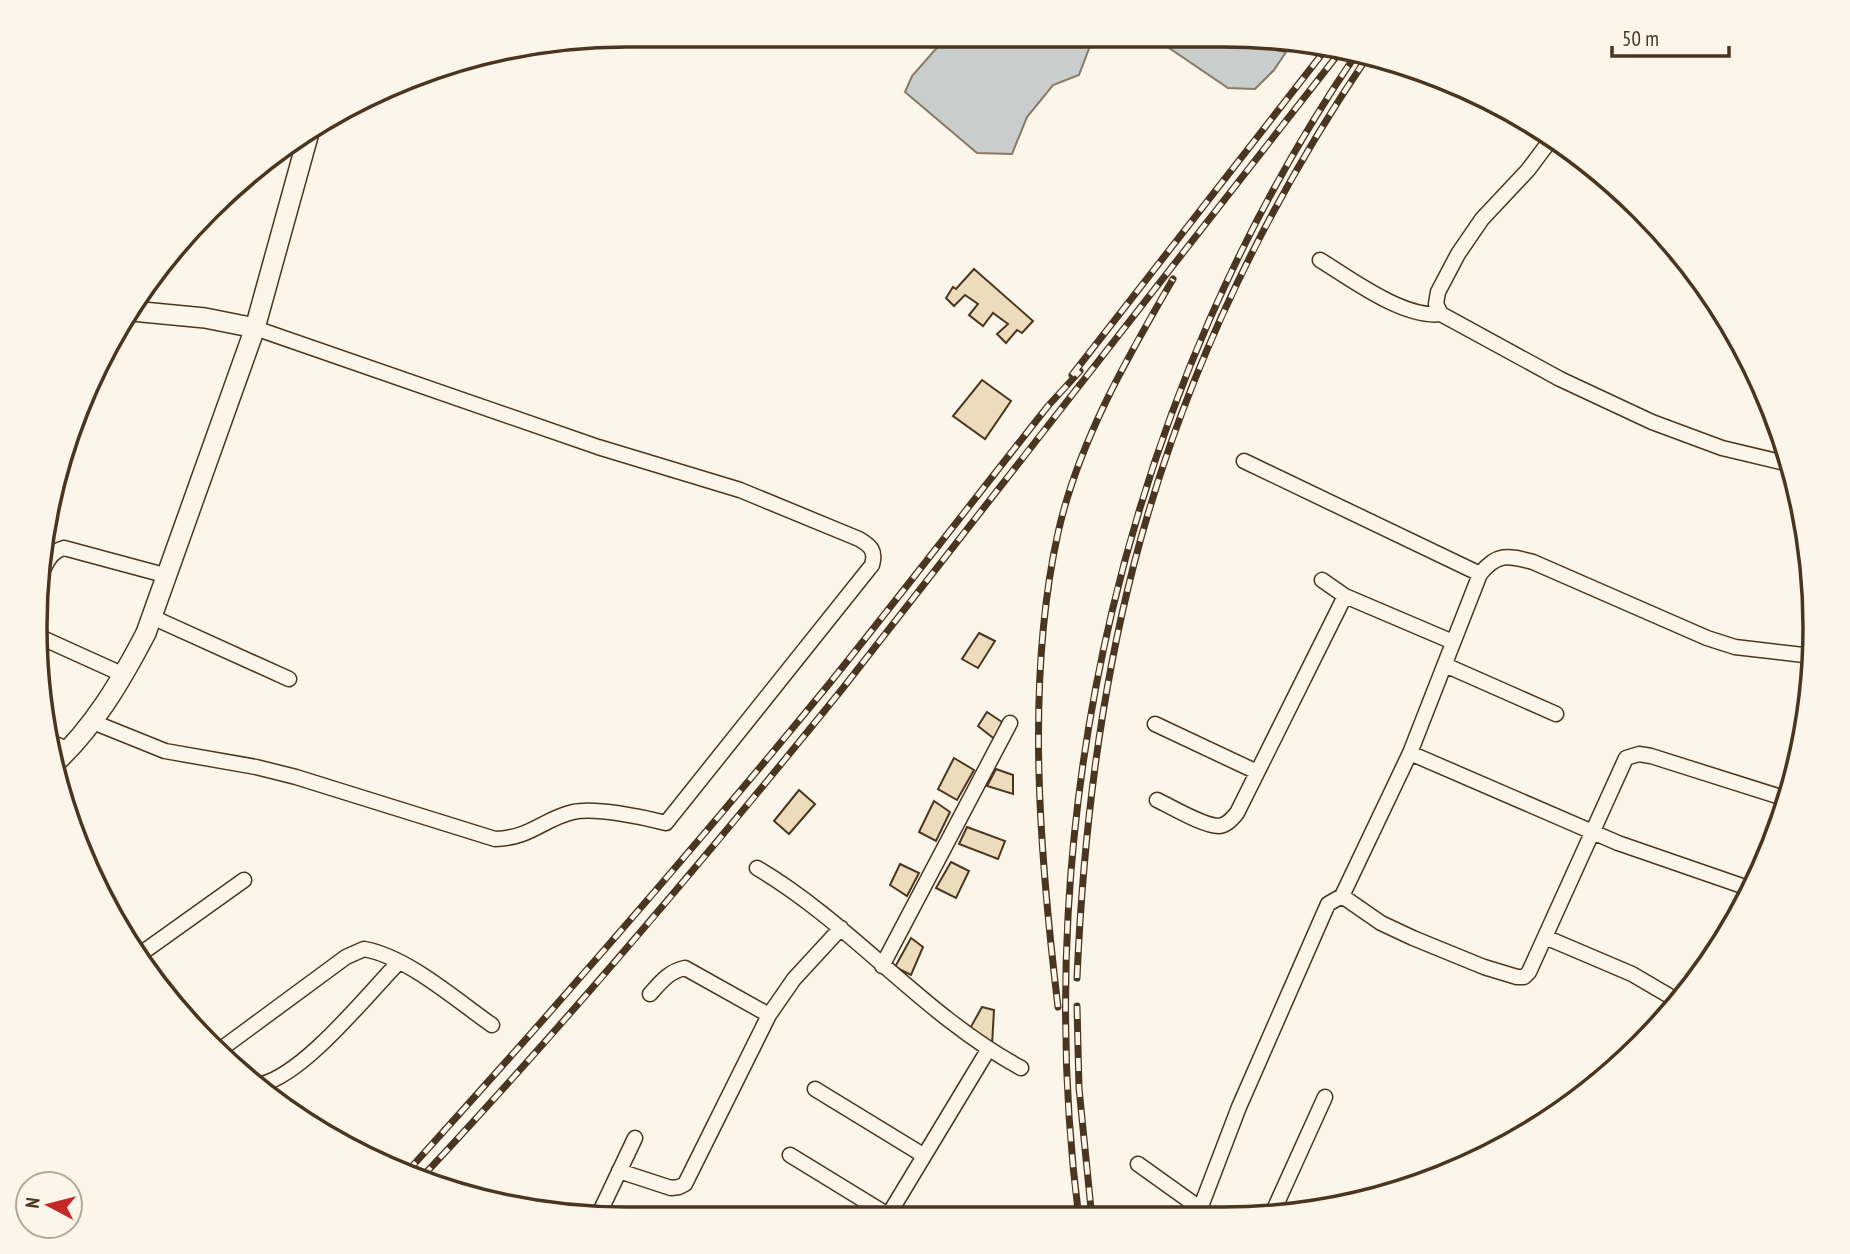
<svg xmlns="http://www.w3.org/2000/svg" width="1850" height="1254" font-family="'PT Sans Narrow',sans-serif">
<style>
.water{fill:#c9cecd;stroke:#887966;stroke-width:2}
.building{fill:#ecdcbc;stroke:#4a3520;stroke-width:2}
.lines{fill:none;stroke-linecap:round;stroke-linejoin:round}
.street-casing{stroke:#4a3520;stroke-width:17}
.secondary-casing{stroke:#4a3520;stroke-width:22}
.street{stroke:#fbf6e9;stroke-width:14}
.secondary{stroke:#fbf6e9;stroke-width:19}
.rail-casing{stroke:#4a3520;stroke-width:7}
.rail{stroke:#fbf6e9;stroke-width:4.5;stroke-dasharray:13;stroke-linecap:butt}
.rim{fill:none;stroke:#4a3520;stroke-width:3.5}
</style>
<rect width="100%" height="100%" fill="#fbf6e9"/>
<!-- water -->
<path class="water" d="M 948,35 L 1098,35 L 1090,46 L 1079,75 L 1053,85 L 1027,117 L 1012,154 L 977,153 L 905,92 L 912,76 Z
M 1150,35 L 1241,37 L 1253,46 L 1286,52 L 1274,70 L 1255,89 L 1228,88 Z"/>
<!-- building -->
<path class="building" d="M 974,269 L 1033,321 L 1022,333 L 1017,330 L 1006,343 L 997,334 L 1008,324 L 993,313 L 983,326 L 969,315 L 978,304 L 965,295 L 954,306 L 946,298 L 953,287 L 956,289 Z
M 982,380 L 1011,401 L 985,439 L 953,416 Z
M 979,633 L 995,641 L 978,668 L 962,659 Z
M 987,712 L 1005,724 L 997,741 L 978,726 Z
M 954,758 L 974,770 L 957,800 L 938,789 Z
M 996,769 L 1013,775 L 1013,794 L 987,786 Z
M 799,790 L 815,804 L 789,834 L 774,821 Z
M 934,801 L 950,812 L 936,841 L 919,832 Z
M 967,827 L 1005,841 L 998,859 L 959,844 Z
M 951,862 L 969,871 L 956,898 L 936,888 Z
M 900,864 L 919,873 L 907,896 L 890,885 Z
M 911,938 L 923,947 L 911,975 L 895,967 Z
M 982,1007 L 994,1010 L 992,1045 L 968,1032 Z"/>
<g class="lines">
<defs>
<path id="street" d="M 1549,142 L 1528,170 L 1482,219 L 1458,254 L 1438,292 L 1436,304 L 1441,314 L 1560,379 L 1652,422 L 1722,448 L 1789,464
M 1320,260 C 1351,279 1404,319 1441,314
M 1244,461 L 1480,574
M 1322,580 L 1345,596 L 1453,642
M 37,583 C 44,569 48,552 64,548 L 168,576
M 152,617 L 289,679
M 40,637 L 124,675
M 1445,665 L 1556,714
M 93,722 L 165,751 L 256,767 L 296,777 L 495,839 C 531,838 543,819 573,812 C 595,807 643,817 666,823 L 872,565 C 876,551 871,546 859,539 L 740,490 L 598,447 L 255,328
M 1155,724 L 1257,772
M 46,740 L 69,750
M 1410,753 L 1618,843 L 1751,889
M 1157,800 C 1172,807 1203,826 1219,826 C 1227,825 1232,819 1237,813 L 1345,596
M 757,868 C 852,924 923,1015 1021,1068
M 1342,896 L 1381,923 L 1413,938 L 1484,967 L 1517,977 L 1524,977 L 1529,972 L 1626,758 L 1639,754 L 1651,756 L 1787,799
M 1545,937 L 1632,974 L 1678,1001
M 139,955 L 244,880
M 882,966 L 1010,723
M 650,994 C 660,983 669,971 685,968 L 769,1015
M 217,1052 L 346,957 L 364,949 C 408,957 456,1000 492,1025
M 262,1084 C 305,1073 366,996 399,962
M 815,1089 L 923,1155
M 790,1155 L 888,1215
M 1138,1164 L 1215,1219
M 619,1171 L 671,1188 L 679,1187 L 685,1184 L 769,1015 L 794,979 L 841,928
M 1200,1209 L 1239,1107 L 1328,904 L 1342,896 L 1410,753 L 1480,574 C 1497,553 1507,555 1533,562 L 1707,638 L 1735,647 L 1812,656
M 1272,1214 L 1325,1097
M 598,1216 L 635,1138
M 886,1219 L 988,1050"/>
<path id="secondary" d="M 132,311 L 205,318 L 255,328
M 54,764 C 94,727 121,681 146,633 L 255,328 L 310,129"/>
</defs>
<!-- street casing -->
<use href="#street" class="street-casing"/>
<!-- secondary casing -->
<use href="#secondary" class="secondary-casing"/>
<!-- street -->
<use href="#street" class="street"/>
<!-- secondary -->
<use href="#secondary" class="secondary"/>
<defs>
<path id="rail" d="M 1072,375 L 1329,45
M 1077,978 C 1083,839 1099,699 1134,564 C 1181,383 1263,211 1368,56
M 1077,1006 L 1079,1088 L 1092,1219
M 1058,1007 C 1040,857 1025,682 1058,533 C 1078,443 1127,358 1173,279
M 407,1172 C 551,1013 693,850 829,684 C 903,592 975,498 1048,406 L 1080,371
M 422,1177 C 569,1020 708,855 843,688 L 1343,48
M 1079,1219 C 1027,814 1127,390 1357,53"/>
</defs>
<!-- rail casing -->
<use href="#rail" class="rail-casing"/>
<!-- rail -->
<use href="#rail" class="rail"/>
</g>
<!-- crop -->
<path d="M0 0H1850V1254H0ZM627 47H1223A580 580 0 0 1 1803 627V627A580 580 0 0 1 1223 1207H627A580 580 0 0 1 47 627V627A580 580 0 0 1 627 47Z" fill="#fbf6e9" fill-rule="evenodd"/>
<path class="rim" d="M627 47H1223A580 580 0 0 1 1803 627V627A580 580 0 0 1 1223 1207H627A580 580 0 0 1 47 627V627A580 580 0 0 1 627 47Z"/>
<!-- north arrow -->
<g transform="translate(49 1205) rotate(277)"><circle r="33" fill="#fbf6e9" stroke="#b4a999" stroke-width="2"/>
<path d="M0-5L12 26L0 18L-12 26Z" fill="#c62828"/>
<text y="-10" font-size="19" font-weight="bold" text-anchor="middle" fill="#4a3520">N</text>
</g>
<!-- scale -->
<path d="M1612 46v10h117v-10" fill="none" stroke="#4a3520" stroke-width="3.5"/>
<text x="1622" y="46" font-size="21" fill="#4a3520" stroke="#fbf6e9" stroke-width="5" paint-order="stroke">50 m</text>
</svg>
